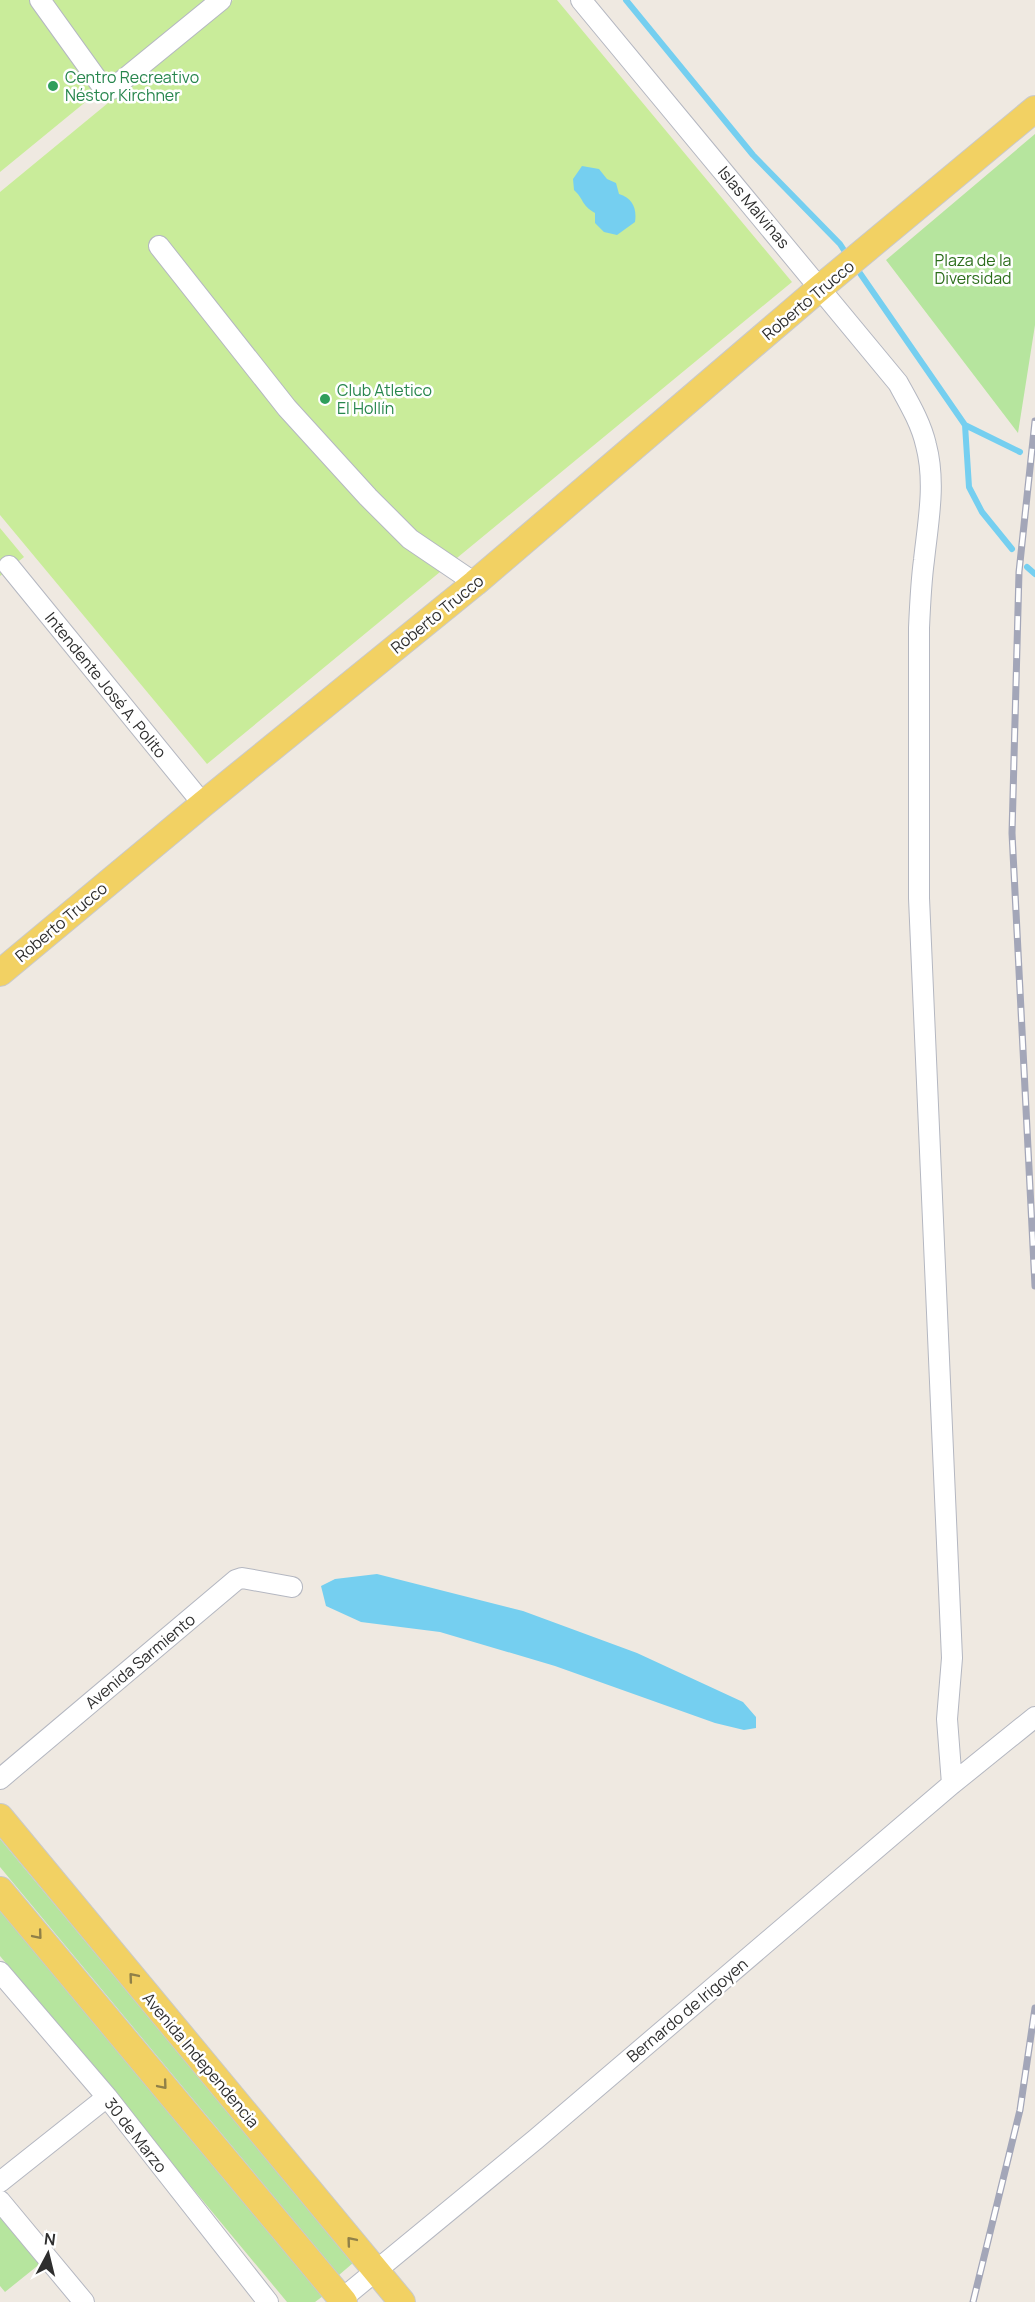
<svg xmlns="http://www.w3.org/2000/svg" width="1035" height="2302" font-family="Manrope,sans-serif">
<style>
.green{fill:#b6e59e}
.pitch{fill:#c9ec9a}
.water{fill:#75cff0}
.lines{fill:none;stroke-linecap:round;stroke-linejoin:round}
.stream{stroke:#75cff0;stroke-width:6}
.minor-casing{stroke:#b4b7c1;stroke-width:22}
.major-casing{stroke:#c9c9c9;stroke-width:28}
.minor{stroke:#fff;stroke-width:20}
.major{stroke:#f2d163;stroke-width:26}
.rail-casing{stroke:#a3a6b8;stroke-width:7}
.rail{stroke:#fff;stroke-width:4.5;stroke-dasharray:14;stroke-linecap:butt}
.oneway{stroke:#908048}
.leisure-dot{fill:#2e9e5b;stroke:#fff;stroke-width:2}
.labels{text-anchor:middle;stroke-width:5;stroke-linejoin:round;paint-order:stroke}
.leisure-label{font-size:16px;fill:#27864d;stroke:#fff;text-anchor:start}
.street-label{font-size:16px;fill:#2e2e2e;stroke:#fff}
.park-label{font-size:16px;fill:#2c6e1b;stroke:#fff}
</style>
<rect width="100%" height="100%" fill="#efe9e1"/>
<!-- green -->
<path class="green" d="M 1035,134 L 1035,325 L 1018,433 L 886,260 Z
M 0,1839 L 353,2263 L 339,2275 L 0,1867 Z
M 0,1905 L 327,2293 L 315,2302 L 287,2302 L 0,1956 Z
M 0,2213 L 41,2263 L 5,2292 L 0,2286 Z"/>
<!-- pitch -->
<path class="pitch" d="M 0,0 L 210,0 L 0,172 Z
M 233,0 L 557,0 L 792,282 L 207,764 L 0,515 L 0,192 Z
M 0,528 L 24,557 L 0,576 Z"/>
<!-- water -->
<path class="water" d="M 582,166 L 599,169 L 607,179 L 616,183 L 619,194 C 633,198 637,209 635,222 L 617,235 L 604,232 L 595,223 L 595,213 C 581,205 584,199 574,190 L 573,179 Z
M 377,1574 L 523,1611 L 637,1653 L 743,1702 L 756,1717 L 756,1728 L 744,1730 L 715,1723 L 555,1666 L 440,1632 L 361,1622 L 326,1606 L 321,1586 L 335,1579 Z"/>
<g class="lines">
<!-- stream -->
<path class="stream" d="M 626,0 L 753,155 L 840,244 L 849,258
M 855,266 L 965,425 L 969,487 L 982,512 L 1012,549
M 965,425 L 1020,452
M 1027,567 L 1035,574"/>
<defs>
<path id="minor" d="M 40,0 L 104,89 L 112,89 L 221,0
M 581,0 L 898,383 C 909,403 921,423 926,445 C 936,483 928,522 924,560 C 921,582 920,605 919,628 L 919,898 L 952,1658 L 947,1719 L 952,1784
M 159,246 L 287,408 L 368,497 L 410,539 L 475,583
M 9,566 L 203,804
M 0,1779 L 236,1580 L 242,1578 L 292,1587
M 0,1972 L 107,2097 L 268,2302
M 0,2182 L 107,2097
M 0,2201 L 84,2302
M 338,2302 L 536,2139 L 952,1784 L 1035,1717"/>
<path id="major" d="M 0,973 L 203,804 L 475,583 L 821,287 L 1035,109
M 0,1817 L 402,2302
M 0,1890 L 344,2302"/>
</defs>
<!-- minor casing -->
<use href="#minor" class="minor-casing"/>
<!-- major casing -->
<use href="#major" class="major-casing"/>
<!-- minor -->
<use href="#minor" class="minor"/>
<!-- major -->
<use href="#major" class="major"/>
<defs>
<path id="rail" d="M 1035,421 L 1019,572 L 1012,833 L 1035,1286
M 973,2302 L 1020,2110 L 1035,2008"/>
</defs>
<!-- rail casing -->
<use href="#rail" class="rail-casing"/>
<!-- rail -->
<use href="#rail" class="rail"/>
</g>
<!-- one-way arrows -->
<defs><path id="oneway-chevron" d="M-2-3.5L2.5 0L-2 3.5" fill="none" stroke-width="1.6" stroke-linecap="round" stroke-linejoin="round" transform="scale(1.5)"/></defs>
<g class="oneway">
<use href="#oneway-chevron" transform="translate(38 1935) rotate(50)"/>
<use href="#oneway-chevron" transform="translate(133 1977) rotate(-130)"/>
<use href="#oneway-chevron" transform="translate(163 2085) rotate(50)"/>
<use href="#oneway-chevron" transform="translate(351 2241) rotate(-130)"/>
</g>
<!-- markers -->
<g class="leisure-dot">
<circle cx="53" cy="86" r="6"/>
<circle cx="325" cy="399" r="6"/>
</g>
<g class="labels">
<!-- leisure labels -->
<g class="leisure-label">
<text x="65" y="83">Centro Recreativo<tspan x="65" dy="18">Néstor Kirchner</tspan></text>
<text x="337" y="396">Club Atletico<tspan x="337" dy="18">El Hollín</tspan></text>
</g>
<!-- street labels -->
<g class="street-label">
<text transform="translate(754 207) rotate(50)" y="6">Islas Malvinas</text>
<text transform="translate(808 300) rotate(-40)" y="6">Roberto Trucco</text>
<text transform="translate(437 614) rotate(-39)" y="6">Roberto Trucco</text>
<text transform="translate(106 685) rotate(51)" y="6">Intendente José A. Polito</text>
<text transform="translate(61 922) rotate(-40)" y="6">Roberto Trucco</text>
<text transform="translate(140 1661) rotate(-40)" y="6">Avenida Sarmiento</text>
<text transform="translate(687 2010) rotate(-40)" y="6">Bernardo de Irigoyen</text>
<text transform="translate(201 2060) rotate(50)" y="6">Avenida Independencia</text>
<text transform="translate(136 2135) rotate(52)" y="6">30 de Marzo</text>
</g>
<!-- park labels -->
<g class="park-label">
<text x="973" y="266">Plaza de la<tspan x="973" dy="18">Diversidad</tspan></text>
</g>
</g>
<!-- north arrow -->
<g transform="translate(48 2254) rotate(7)" stroke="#ffffff" stroke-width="4.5" paint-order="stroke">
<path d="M0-4.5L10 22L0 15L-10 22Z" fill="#2e2e2e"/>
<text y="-9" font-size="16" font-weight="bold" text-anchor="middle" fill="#2e2e2e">N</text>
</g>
</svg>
